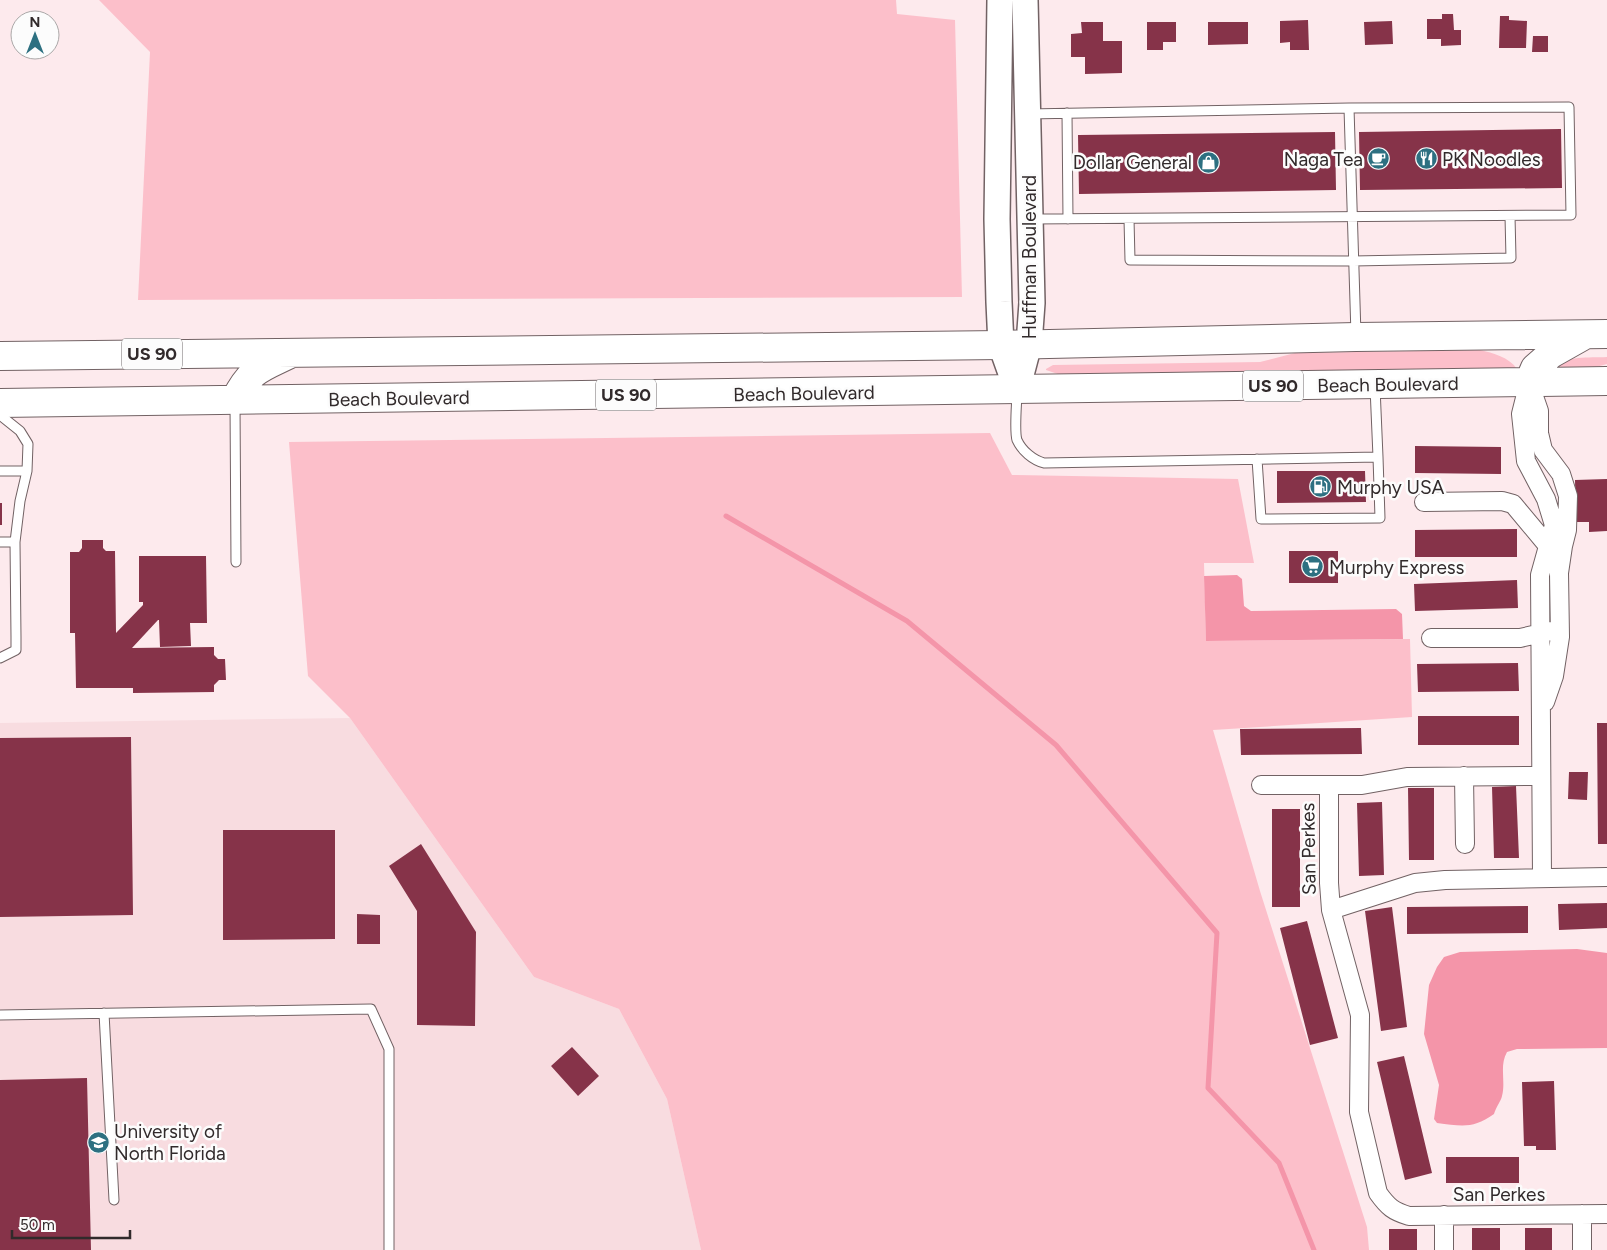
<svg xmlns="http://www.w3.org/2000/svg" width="1607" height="1250" font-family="Figtree,sans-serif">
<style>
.built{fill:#f8dce0}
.green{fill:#fcbfca}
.water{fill:#f495a9}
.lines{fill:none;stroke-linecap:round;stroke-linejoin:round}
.stream{stroke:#f495a9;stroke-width:5}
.building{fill:#863349}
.lane-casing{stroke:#726264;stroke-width:11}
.street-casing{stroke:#726264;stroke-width:20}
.secondary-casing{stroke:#726264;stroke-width:28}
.highway-casing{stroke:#726264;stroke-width:30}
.lane{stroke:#fff;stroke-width:9}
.street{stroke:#fff;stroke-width:18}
.secondary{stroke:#fff;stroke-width:25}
.highway{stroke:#fff;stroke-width:28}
.labels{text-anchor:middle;stroke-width:5;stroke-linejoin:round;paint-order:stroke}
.shield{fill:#fcfcfc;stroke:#6e696a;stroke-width:1}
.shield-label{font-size:18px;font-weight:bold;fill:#312a2b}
.poi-label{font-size:19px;fill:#312a2b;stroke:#fcfcfc;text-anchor:start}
.street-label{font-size:19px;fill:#312a2b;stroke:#fcfcfc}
</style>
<rect width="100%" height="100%" fill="#fdeaed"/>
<!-- built -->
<path class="built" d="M 350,718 L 534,977 L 619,1009 L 667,1099 L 701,1250 L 0,1250 L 0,723 Z"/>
<!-- green -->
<path class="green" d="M 99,0 L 896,0 L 897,14 L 955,20 L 962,297 L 138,300 L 150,52 Z
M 1480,350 C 1493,353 1509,357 1517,369 L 1061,375 L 1046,370 L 1046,369 L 1053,365 L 1260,362 L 1295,353 Z
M 1607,357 L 1607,364 L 1592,368 L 1552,368 C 1567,355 1588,358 1607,357 Z
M 990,433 L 1012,475 L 1238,479 L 1254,563 L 1204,563 L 1206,641 L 1410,639 L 1412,717 L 1213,730 L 1260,891 L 1367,1227 L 1369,1250 L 701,1250 L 667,1099 L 619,1009 L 534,977 L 350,718 L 308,676 L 289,442 Z"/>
<!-- water -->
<path class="water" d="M 1237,575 L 1242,579 L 1244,606 L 1251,611 L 1396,609 L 1402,614 L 1403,639 L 1206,641 L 1204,576 Z
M 1577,949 L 1607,953 L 1607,1048 L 1517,1049 L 1507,1052 C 1499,1066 1506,1081 1502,1096 C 1501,1101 1496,1107 1494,1114 C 1473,1129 1462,1126 1437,1123 L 1434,1119 L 1439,1085 L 1424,1034 L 1429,985 L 1437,967 L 1444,957 L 1460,952 Z"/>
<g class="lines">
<!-- stream -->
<path class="stream" d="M 726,516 L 907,621 L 1056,745 L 1217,933 L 1208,1088 L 1279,1163 L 1314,1250"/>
</g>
<!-- building -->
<path class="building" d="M 1442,14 L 1453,14 L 1454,30 L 1461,30 L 1461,45 L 1441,46 L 1441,39 L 1427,39 L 1427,19 L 1442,19 Z
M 1500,16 L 1509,16 L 1509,20 L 1527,21 L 1526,48 L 1499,48 Z
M 1308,20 L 1309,50 L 1290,50 L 1290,42 L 1280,43 L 1280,21 Z
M 1392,21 L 1393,44 L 1365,45 L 1364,22 Z
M 1081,22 L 1103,22 L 1103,41 L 1122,41 L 1122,73 L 1085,74 L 1085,57 L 1071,57 L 1071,34 L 1082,33 Z
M 1147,22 L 1176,22 L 1176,42 L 1163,42 L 1163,50 L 1147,50 Z
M 1208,22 L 1248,22 L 1248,44 L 1208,45 Z
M 1533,36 L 1548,36 L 1548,52 L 1532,52 Z
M 1561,129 L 1562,188 L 1360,190 L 1359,132 Z
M 1335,132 L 1336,190 L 1079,194 L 1078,135 Z
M 1415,446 L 1501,447 L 1501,474 L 1415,473 Z
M 1277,471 L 1365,471 L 1366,502 L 1277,503 Z
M 1607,479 L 1607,531 L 1589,532 L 1589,522 L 1576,522 L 1575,480 Z
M 0,503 L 2,503 L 2,525 L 0,525 Z
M 1517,529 L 1517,557 L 1415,557 L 1415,530 Z
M 82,540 L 103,540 L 103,548 L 106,551 L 115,551 L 116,633 L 143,605 L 143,602 L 139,602 L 139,556 L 206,556 L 207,623 L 190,623 L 191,646 L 160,647 L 159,620 L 158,620 L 132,648 L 214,647 L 214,655 L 218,659 L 225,659 L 226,680 L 219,680 L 214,685 L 214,692 L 133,693 L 133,688 L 76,688 L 75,633 L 70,633 L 70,552 L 79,552 L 82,548 Z
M 1289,551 L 1338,551 L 1338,583 L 1289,583 Z
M 1517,580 L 1518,608 L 1415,611 L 1414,584 Z
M 1518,663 L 1519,691 L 1418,692 L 1417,664 Z
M 1418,716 L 1519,716 L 1519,745 L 1418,745 Z
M 1597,723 L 1607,723 L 1607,844 L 1598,844 Z
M 1361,728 L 1362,754 L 1241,755 L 1240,729 Z
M 131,737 L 133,915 L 0,917 L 0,738 Z
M 1569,772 L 1588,772 L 1587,800 L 1568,799 Z
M 1516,786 L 1519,858 L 1494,858 L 1492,787 Z
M 1408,788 L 1434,788 L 1434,860 L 1409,860 Z
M 1382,802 L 1384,875 L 1359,876 L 1357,803 Z
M 1272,809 L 1300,809 L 1300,907 L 1272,907 Z
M 223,830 L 335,830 L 335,939 L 223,940 Z
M 421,844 L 476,932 L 475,1026 L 417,1025 L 417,911 L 389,866 Z
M 1607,903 L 1607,928 L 1559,930 L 1558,904 Z
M 1528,906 L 1528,933 L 1407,934 L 1407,907 Z
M 1392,907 L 1407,1027 L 1381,1031 L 1365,911 Z
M 357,914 L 380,915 L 380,944 L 357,944 Z
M 1307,921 L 1338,1038 L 1310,1045 L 1280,928 Z
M 572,1047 L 599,1076 L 578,1096 L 551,1066 Z
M 1404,1056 L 1432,1173 L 1405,1180 L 1377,1062 Z
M 87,1078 L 91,1250 L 0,1250 L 0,1080 Z
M 1554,1081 L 1556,1150 L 1536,1150 L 1536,1146 L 1524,1146 L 1522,1082 Z
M 1446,1157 L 1519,1157 L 1519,1183 L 1446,1183 Z
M 1472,1228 L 1500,1228 L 1500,1250 L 1472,1250 Z
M 1525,1228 L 1552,1228 L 1552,1250 L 1525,1250 Z
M 1389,1229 L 1417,1229 L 1417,1250 L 1389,1250 Z"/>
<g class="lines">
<defs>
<path id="lane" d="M 1067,113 L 1068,219
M 1028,114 L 1349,108 L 1356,335
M 1031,219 L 1571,215 L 1569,107 L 1349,108
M 1129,219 L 1130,260 L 1353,261 L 1511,258 L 1510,216
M 1017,391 C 1017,402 1014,431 1017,440 C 1022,451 1033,460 1044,463 L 1378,457 L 1375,387
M 235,403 L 236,562
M 0,415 L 20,431 L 28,444 L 27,471 L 20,501 L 15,542
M 1257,459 L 1261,519 L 1380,518 L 1378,457
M 0,471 L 27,471
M 0,542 L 15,542 L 16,637 L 16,650 L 0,658
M 104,1013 L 114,1200
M 0,1015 L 371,1009 L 389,1049 L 389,1250"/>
<path id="street" d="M 1529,382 L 1521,414 L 1526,461 L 1546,499 L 1554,525 L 1540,575 L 1542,877
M 1529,382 L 1539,411 L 1539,433 L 1543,450 L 1561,474 L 1568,496 L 1567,530 L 1563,546 L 1559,573 L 1560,637 L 1554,676 L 1545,702
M 1424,502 L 1502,501 L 1513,504 L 1548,546 L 1557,549
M 1431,638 L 1520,638 L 1551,631
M 1464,776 L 1465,844
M 1261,785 L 1362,785 L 1407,777 L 1540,776
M 1329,786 L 1329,883 L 1331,910 L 1360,1015 L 1359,1112 L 1378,1193 C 1388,1207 1393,1211 1409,1216 L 1607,1214
M 1331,910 L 1415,883 L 1445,880 L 1607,877
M 1444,1215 L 1444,1250
M 1582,1250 L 1582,1214"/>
<path id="secondary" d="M 1000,0 L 997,219 L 999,302 L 1001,345 L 1017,390
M 1017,390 L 1029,344 L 1032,303 L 1025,0"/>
<path id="highway" d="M 0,356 L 1001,345 L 1356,337 L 1607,334
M 1529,382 L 1535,368 L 1551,354 L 1583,336
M 235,400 C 250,370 259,369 288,355
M 0,403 L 1607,381"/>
</defs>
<!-- lane casing -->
<use href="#lane" class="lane-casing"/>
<!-- street casing -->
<use href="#street" class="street-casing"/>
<!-- secondary casing -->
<use href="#secondary" class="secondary-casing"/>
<!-- highway casing -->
<use href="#highway" class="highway-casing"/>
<!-- lane -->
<use href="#lane" class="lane"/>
<!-- street -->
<use href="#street" class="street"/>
<!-- secondary -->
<use href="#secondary" class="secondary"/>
<!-- highway -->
<use href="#highway" class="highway"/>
</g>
<!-- icons -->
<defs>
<symbol id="cafe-disc" viewBox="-11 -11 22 22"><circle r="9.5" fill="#2d7081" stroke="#fcfcfc"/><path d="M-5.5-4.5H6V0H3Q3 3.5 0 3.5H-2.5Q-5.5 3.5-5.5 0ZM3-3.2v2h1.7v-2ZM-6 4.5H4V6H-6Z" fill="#fff"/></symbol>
<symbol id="restaurant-disc" viewBox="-11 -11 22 22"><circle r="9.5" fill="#2d7081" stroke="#fcfcfc"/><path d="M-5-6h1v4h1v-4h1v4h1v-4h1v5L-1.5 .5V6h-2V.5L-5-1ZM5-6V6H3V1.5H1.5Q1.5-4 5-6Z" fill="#fff"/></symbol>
<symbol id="shop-disc" viewBox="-11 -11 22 22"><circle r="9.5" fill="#2d7081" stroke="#fcfcfc"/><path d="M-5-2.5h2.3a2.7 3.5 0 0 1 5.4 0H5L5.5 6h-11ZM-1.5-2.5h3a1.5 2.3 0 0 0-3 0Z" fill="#fff"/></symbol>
<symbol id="fuel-disc" viewBox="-11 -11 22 22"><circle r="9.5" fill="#2d7081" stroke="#fcfcfc"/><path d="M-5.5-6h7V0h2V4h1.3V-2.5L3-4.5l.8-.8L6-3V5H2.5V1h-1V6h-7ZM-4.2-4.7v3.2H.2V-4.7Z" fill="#fff"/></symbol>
<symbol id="supermarket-disc" viewBox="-11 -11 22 22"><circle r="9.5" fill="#2d7081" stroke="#fcfcfc"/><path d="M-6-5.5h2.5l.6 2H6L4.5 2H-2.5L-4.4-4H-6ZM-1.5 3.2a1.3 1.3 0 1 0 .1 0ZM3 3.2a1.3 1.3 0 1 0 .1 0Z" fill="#fff"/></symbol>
<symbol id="university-disc" viewBox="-11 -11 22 22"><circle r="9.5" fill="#2d7081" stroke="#fcfcfc"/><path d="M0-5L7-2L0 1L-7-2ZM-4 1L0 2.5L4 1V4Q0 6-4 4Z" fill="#fff"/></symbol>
</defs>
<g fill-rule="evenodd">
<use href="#cafe-disc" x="1366" y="146" width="25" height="25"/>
<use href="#restaurant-disc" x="1414" y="146" width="25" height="25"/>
<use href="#shop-disc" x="1196" y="150" width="25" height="25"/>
<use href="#fuel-disc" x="1308" y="474" width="25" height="25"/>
<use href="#supermarket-disc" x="1300" y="554" width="25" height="25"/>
<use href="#university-disc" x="86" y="1130" width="25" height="25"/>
</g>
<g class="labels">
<!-- shield labels -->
<g class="shield">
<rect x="122" y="338.5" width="60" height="31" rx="4"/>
<rect x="1243" y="370.5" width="60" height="31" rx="4"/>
<rect x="596" y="379.5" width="60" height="31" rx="4"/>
</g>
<g class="shield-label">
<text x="152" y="360">US 90</text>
<text x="1273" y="392">US 90</text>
<text x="626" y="401">US 90</text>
</g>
<!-- poi labels -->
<g class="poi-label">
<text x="1363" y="166" text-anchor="end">Naga Tea</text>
<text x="1442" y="166">PK Noodles</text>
<text x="1192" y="169" text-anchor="end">Dollar General</text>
<text x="1337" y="494">Murphy USA</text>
<text x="1329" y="574">Murphy Express</text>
<text x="114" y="1138">University of<tspan x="114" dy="22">North Florida</tspan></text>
</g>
<!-- street labels -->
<g class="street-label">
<text transform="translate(1029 257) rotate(-90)" y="7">Huffman Boulevard</text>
<text transform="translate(1388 384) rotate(-1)" y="7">Beach Boulevard</text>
<text transform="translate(804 393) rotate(-1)" y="7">Beach Boulevard</text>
<text transform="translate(399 398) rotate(-1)" y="7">Beach Boulevard</text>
<text transform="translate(1308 849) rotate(-91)" y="7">San Perkes</text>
<text x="1499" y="1201">San Perkes</text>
</g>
</g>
<!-- north arrow -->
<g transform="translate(35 35)"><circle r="24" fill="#fcfcfc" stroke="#aba8a8"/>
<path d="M0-4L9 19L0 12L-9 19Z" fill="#2d7081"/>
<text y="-8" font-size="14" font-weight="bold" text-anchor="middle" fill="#312a2b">N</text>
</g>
<!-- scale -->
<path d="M12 1230v8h118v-8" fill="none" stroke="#312a2b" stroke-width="2.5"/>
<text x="20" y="1230" font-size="15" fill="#312a2b" stroke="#fcfcfc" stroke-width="4" paint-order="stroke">50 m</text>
</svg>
